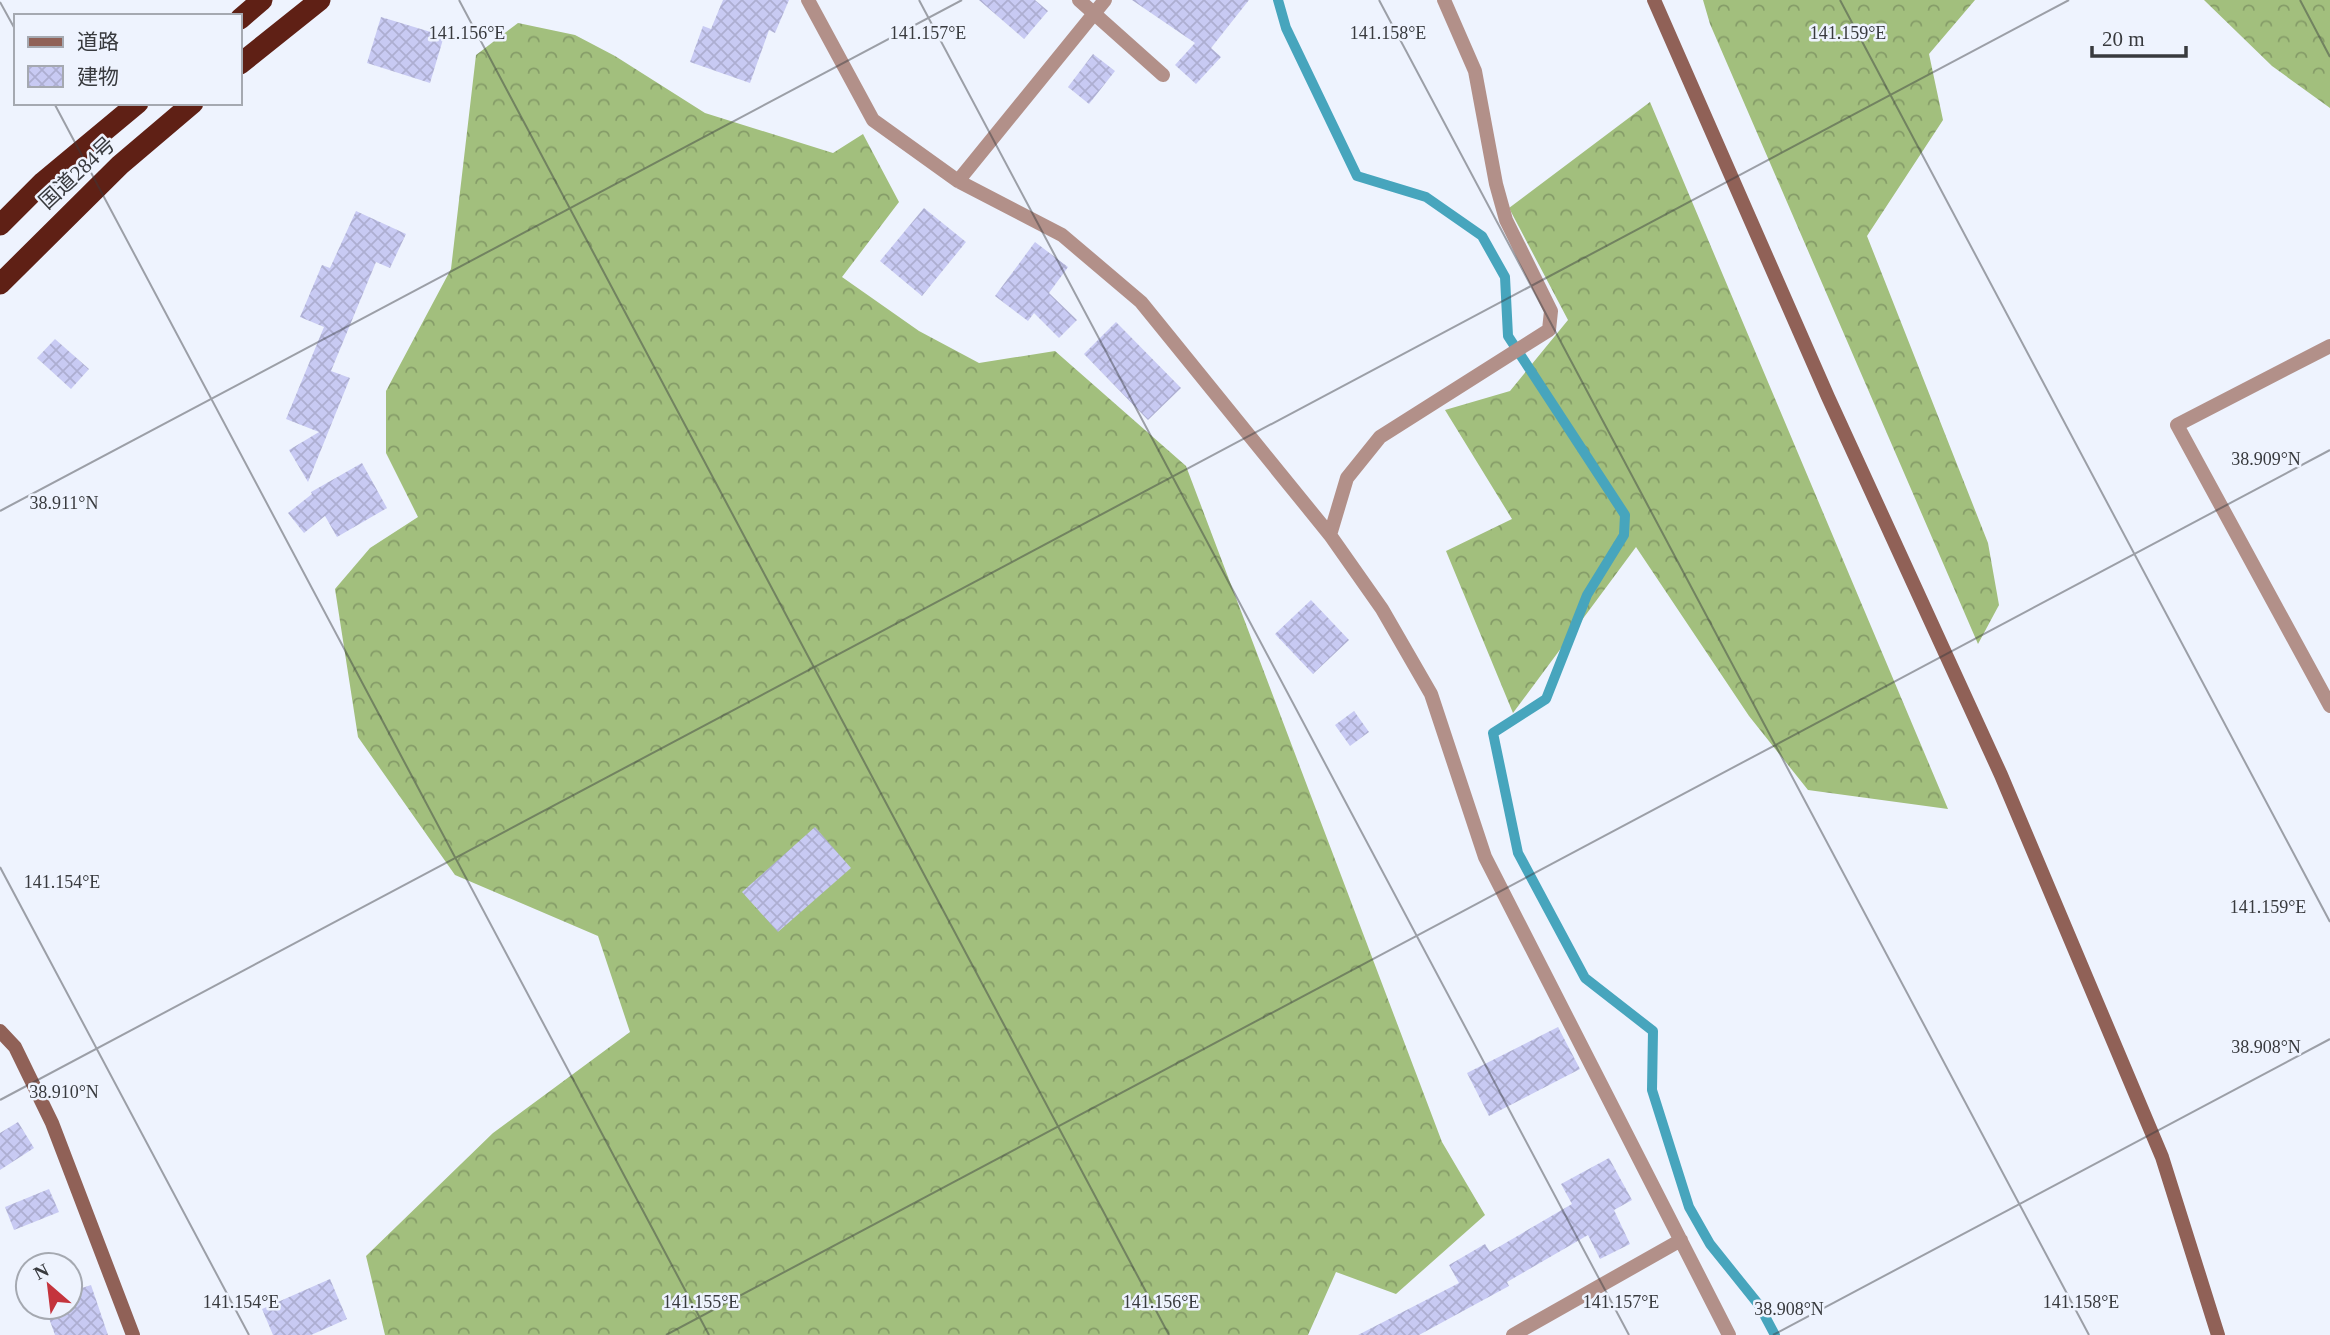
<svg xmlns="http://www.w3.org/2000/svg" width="2330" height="1335" font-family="'Times New Roman','Noto Sans JP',serif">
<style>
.forest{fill:url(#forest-crowns)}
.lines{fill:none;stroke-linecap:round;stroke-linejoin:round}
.stream{stroke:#47a5bd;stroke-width:10}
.building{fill:url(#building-cross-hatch)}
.lane{stroke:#b29089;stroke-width:14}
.street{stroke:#b29089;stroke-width:14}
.secondary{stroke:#906157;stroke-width:14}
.highway{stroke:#5f2015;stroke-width:21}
.ticks{fill:none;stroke:#383a3e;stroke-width:2;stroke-opacity:0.45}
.labels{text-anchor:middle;stroke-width:5;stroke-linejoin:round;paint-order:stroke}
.street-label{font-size:21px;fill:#383a3e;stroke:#eef3fe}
.ticks-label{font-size:18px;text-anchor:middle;fill:#383a3e;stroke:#eef3fe;stroke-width:5;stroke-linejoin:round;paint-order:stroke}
</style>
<defs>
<pattern id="forest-crowns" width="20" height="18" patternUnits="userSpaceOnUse" patternTransform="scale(1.75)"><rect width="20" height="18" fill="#a2bf7d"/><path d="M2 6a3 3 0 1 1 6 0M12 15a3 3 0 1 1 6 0" fill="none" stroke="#859c68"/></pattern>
<pattern id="building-cross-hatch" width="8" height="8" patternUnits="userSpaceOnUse" patternTransform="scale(1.75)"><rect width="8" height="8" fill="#c8caf3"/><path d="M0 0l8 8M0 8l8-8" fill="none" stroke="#adaed1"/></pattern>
</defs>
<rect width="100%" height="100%" fill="#eef3fe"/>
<!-- forest -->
<path class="forest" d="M 1703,0 L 1975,0 L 1929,54 L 1943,120 L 1867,236 L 1988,543 L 1999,605 L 1978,644 L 1710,24 Z
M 2204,0 L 2330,0 L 2330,108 L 2272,66 Z
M 518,23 L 575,35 L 615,56 L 705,113 L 833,153 L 863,134 L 899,202 L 842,277 L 919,331 L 979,363 L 1055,351 L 1186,466 L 1442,1142 L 1485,1215 L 1396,1294 L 1336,1272 L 1308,1335 L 385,1335 L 366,1256 L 493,1133 L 630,1032 L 598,936 L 455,875 L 358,737 L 335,589 L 370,548 L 418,517 L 386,453 L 386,391 L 451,269 L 476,55 Z
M 1650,102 L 1948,809 L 1808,790 L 1749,716 L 1636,547 L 1513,713 L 1446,551 L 1512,519 L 1445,410 L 1510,391 L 1568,320 L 1509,208 Z"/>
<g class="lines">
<!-- stream -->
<path class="stream" d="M 1278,0 L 1286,28 L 1357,176 L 1426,197 L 1482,236 L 1505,277 L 1508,336 L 1625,515 L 1624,535 L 1587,595 L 1546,699 L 1493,733 L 1518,853 L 1585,978 L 1653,1031 L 1652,1090 L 1689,1207 L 1710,1244 L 1759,1305 L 1775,1335"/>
</g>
<!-- building -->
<path class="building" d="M 723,0 L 789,0 L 775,33 L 769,30 L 750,83 L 690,62 L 703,26 L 711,29 Z
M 979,0 L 1035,0 L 1048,11 L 1024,39 Z
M 1132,0 L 1249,0 L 1211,48 L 1221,57 L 1196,84 L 1175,65 L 1195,43 Z
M 381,17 L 444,36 L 430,83 L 367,63 Z
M 1093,54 L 1115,71 L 1089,104 L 1068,87 Z
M 924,208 L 966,242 L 922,296 L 880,261 Z
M 356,211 L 406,234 L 390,268 L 376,262 L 331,371 L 350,378 L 308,482 L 289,450 L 319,432 L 286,419 L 324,327 L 300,317 L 322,265 L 330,268 Z
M 1035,242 L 1068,267 L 1049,293 L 1077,320 L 1059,338 L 1034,313 L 1028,321 L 995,296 Z
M 1116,322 L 1181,388 L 1148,420 L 1084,354 Z
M 55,339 L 89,369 L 71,389 L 37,358 Z
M 362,463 L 387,508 L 337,537 L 325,516 L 304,533 L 288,513 L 312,494 L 311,492 Z
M 1311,600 L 1349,640 L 1313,674 L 1275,634 Z
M 1354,711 L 1369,732 L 1350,746 L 1335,725 Z
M 815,827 L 851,868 L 778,932 L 742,892 Z
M 1558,1027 L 1580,1069 L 1489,1116 L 1467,1073 Z
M 18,1122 L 34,1148 L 0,1170 L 0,1133 Z
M 1609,1158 L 1632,1200 L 1614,1210 L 1630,1244 L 1600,1259 L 1588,1235 L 1507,1282 L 1509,1286 L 1419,1335 L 1358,1335 L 1459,1283 L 1449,1265 L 1485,1244 L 1490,1252 L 1572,1204 L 1561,1184 Z
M 49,1189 L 59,1212 L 14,1230 L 5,1207 Z
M 330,1279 L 347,1319 L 311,1335 L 273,1335 L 262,1309 Z
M 91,1285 L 108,1335 L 55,1335 L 45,1307 L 70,1307 L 70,1292 Z"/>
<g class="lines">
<!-- lane -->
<path class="lane" d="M 2330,346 L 2177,425 L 2330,706"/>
<!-- street -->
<path class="street" d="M 808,0 L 873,120 L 958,181 L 1062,235 L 1141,302 L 1330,535 L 1382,609 L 1431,694 L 1485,857 L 1729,1335
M 1079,0 L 1163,75
M 958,181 L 1105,0
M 1330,535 L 1347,478 L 1380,437 L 1549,330 L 1551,311 L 1506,220 L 1496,184 L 1475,71 L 1444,0
M 1513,1335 L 1681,1240"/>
<!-- secondary -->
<path class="secondary" d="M 1654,0 L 1828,397 L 2001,775 L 2162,1157 L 2218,1335
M 0,1031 L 15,1047 L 52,1123 L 133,1335"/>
<!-- highway -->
<path class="highway" d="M 240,19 L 262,0
M 240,64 L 320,0
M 0,225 L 43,182 L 138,103
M 0,284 L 120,165 L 193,103"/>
</g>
<!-- ticks -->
<path class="ticks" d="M 459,0 L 1169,1335M 919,0 L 1629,1335M 1379,0 L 2089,1335M 1840,0 L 2330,922M 2300,0 L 2330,57M 0,2 L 16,31M 54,103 L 709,1335M 0,511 L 962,0M 0,867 L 249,1335M 0,1100 L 2069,0M 666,1335 L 2330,450M 1773,1335 L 2330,1039"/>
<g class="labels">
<!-- street labels -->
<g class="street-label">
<text transform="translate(77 173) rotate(-43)" y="7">国道284号</text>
</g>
</g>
<g class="ticks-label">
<text x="467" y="39">141.156°E</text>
<text x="928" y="39">141.157°E</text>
<text x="1848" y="39">141.159°E</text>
<text x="1388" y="39">141.158°E</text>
<text x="2266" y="465">38.909°N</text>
<text x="64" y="509">38.911°N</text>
<text x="62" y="888">141.154°E</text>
<text x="2268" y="913">141.159°E</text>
<text x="2266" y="1053">38.908°N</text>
<text x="64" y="1098">38.910°N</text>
<text x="241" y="1308">141.154°E</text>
<text x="701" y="1308">141.155°E</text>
<text x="1161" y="1308">141.156°E</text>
<text x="1621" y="1308">141.157°E</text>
<text x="2081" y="1308">141.158°E</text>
<text x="1789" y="1315">38.908°N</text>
</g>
<!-- legend -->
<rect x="14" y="14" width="228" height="91" fill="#eef3fe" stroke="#a5a9b1" stroke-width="2"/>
<rect x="28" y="37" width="35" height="10" fill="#906157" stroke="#a5a9b1" stroke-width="2"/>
<text x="77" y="49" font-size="21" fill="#383a3e">道路</text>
<rect x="28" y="66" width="35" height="21" fill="url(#building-cross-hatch)" stroke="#a5a9b1" stroke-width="2"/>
<text x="77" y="84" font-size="21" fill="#383a3e">建物</text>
<!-- north arrow -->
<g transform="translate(49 1286) rotate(332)"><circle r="33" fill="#eef3fe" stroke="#a5a9b1" stroke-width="2"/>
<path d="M0-5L12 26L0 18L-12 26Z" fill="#c4343d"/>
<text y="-10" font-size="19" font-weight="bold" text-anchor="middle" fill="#383a3e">N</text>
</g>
<!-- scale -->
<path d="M2092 46v10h94v-10" fill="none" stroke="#383a3e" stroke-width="3.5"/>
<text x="2102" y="46" font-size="21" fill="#383a3e" stroke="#eef3fe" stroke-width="5" paint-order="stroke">20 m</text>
</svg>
